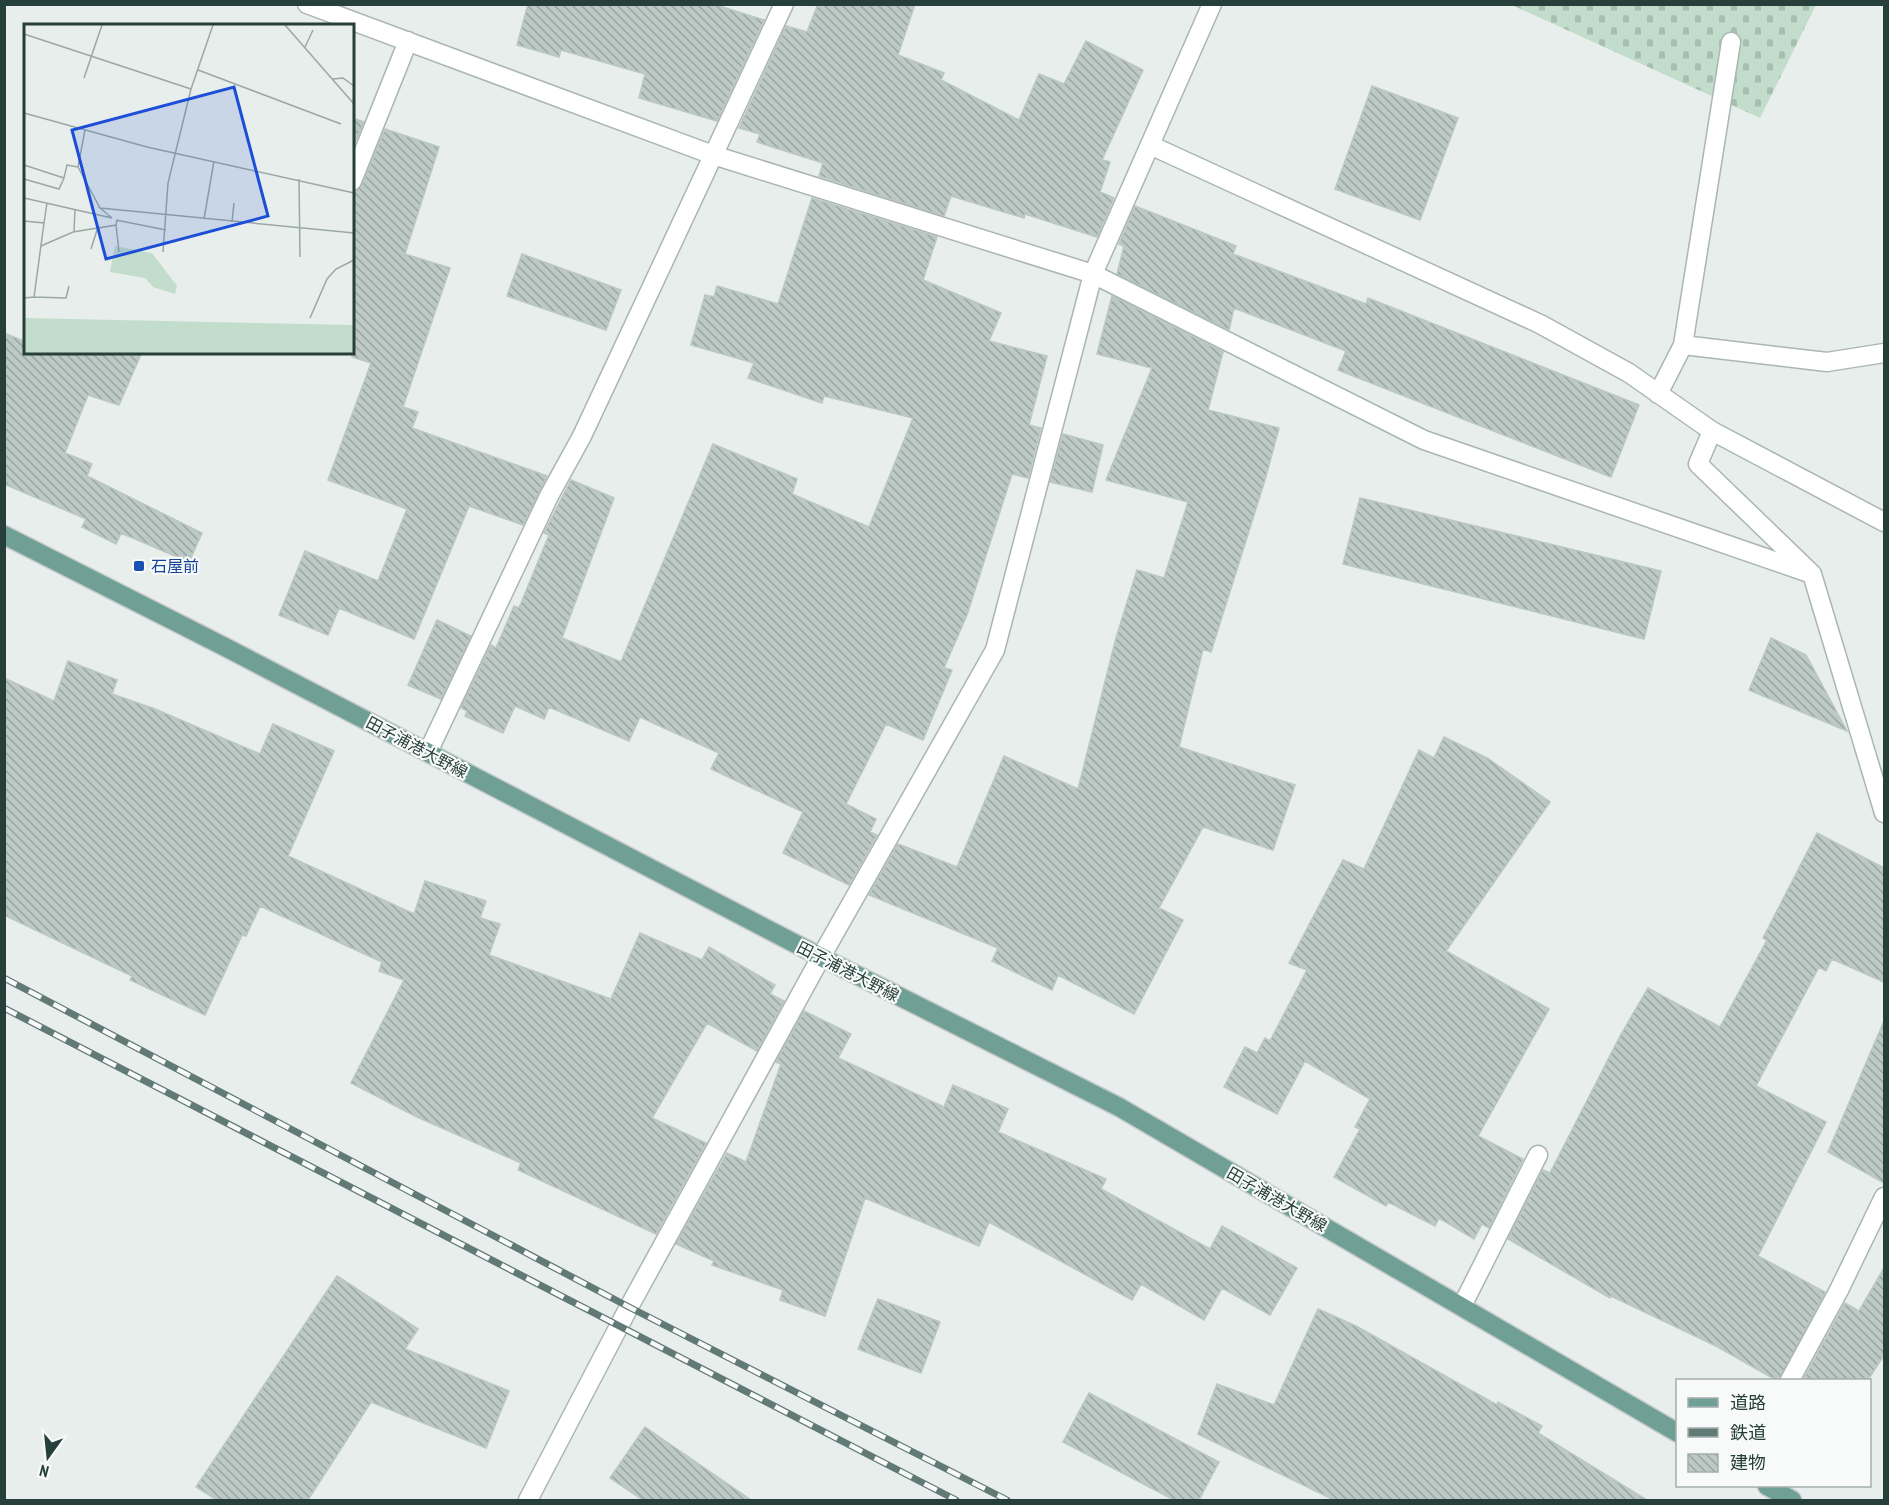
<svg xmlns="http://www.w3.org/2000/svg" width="1889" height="1505" font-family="'PT Sans Narrow','Noto Sans JP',sans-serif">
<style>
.cemetery{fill:url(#cemetery-stones)}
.building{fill:url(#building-back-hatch);stroke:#bac7c3;stroke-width:1.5}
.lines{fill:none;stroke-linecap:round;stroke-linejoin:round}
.minor-casing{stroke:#aab6b2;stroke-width:21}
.major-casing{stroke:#c3c9c8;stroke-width:21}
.minor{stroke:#fff;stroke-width:18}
.major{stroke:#709f96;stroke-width:18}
.rail-casing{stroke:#627a75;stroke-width:7}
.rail{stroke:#f7faf9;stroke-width:4.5;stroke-dasharray:14;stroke-linecap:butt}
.transit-dot{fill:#1a4fb4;stroke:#f7faf9;stroke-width:2}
.labels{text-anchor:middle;stroke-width:4.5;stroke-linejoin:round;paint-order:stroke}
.transit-label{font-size:16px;fill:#164399;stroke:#f7faf9;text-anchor:start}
.street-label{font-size:16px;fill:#273f3a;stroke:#f7faf9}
.inset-road{fill:none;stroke:#9aa8a4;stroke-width:1.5}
.view{fill:#1d4ed8;fill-opacity:0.15;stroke:#1d4ed8;stroke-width:3}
.inset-edge{fill:none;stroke:#273f3a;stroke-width:3}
</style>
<defs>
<pattern id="cemetery-stones" width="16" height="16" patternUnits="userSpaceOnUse" patternTransform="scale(1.5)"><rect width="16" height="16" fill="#c2ddcb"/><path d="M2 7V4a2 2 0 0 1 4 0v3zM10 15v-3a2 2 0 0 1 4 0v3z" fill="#a7bfaf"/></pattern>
<pattern id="building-back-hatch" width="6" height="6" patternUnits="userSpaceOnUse" patternTransform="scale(1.5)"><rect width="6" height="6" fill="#bcc9c4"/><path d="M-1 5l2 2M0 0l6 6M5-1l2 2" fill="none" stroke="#99a5a0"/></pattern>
</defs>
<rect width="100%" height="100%" fill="#e7eeeb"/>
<!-- cemetery -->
<path class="cemetery" d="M 1512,5 L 1816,5 L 1760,118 Z"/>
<!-- building -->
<path class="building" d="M 528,4 L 713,4 L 764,20 L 717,121 L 639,98 L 645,74 L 561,50 L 559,57 L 517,45 Z
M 818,4 L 915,4 L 898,55 L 944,73 L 941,80 L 1019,120 L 1039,74 L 1064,84 L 1086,41 L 1143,70 L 1102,160 L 1110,162 L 1100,192 L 1114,198 L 1097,237 L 1025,214 L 1024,218 L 951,196 L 944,216 L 819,176 L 823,163 L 757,142 L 760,134 L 739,128 L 786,26 L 807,32 Z
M 1372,86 L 1458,118 L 1420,220 L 1335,189 Z
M 352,118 L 364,122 L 352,149 Z
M 385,129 L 439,147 L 405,254 L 450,268 L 403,407 L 418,412 L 412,428 L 547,476 L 523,525 L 469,506 L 414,639 L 339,608 L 328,635 L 279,615 L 305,551 L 378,581 L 407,509 L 328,480 L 371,363 L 352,357 L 352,192 L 362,185 Z
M 812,198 L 937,237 L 923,280 L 1001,313 L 989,341 L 1047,356 L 1029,425 L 1041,428 L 1028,478 L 1012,474 L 967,615 L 944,668 L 952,670 L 923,740 L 886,724 L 846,804 L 876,819 L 870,832 L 877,835 L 849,885 L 783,853 L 803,812 L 711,769 L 719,753 L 640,717 L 629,741 L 549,707 L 544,719 L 515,706 L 503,733 L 465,716 L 467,711 L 461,708 L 491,645 L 496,648 L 514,606 L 519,608 L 549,535 L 544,533 L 571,480 L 614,498 L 562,638 L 621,662 L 713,444 L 797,479 L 792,494 L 869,527 L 913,418 L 824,396 L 822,403 L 748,378 L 754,363 L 691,345 L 705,295 L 714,297 L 717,286 L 778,304 Z
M 1135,206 L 1236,246 L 1233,254 L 1366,304 L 1368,298 L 1639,405 L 1611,477 L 1338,370 L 1346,351 L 1234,308 L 1229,330 L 1117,274 L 1124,246 L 1119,244 Z
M 522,254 L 621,290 L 606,330 L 507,296 Z
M 1112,296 L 1223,352 L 1208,410 L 1279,428 L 1265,480 L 1211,652 L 1203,649 L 1179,747 L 1295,785 L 1273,850 L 1203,827 L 1159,908 L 1183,920 L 1134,1014 L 1058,975 L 1052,990 L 992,961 L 998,948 L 869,895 L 898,844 L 957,867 L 1004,756 L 1078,789 L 1116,638 L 1137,570 L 1164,578 L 1188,502 L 1106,480 L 1152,368 L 1097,354 Z
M 4,333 L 26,342 L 26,352 L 142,352 L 119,405 L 88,395 L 65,453 L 92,464 L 87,476 L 202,533 L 189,562 L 121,533 L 116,544 L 82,527 L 86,519 L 4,484 Z
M 1063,434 L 1103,445 L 1092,492 L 1050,482 Z
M 1360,498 L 1661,571 L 1644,639 L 1343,564 Z
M 437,620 L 471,636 L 441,699 L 408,685 Z
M 1771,638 L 1806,655 L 1847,731 L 1749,690 Z
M 68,661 L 117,680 L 112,694 L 155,709 L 260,754 L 273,724 L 334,751 L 288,856 L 414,914 L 425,881 L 486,901 L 480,918 L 500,924 L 489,955 L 611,999 L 640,933 L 702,960 L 709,947 L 775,985 L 770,994 L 784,1001 L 757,1051 L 707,1023 L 652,1118 L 706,1143 L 656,1234 L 518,1170 L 521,1163 L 415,1116 L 351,1083 L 404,980 L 379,971 L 382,962 L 260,906 L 246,936 L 242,935 L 205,1015 L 130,980 L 132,976 L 4,915 L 4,678 L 54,701 Z
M 1444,737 L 1487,758 L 1550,802 L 1446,951 L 1549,1009 L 1478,1136 L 1523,1159 L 1489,1228 L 1482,1224 L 1474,1239 L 1439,1218 L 1435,1226 L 1388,1202 L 1386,1206 L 1334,1177 L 1360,1129 L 1355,1127 L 1370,1099 L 1305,1061 L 1277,1114 L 1224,1087 L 1245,1047 L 1257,1053 L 1265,1038 L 1270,1041 L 1307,970 L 1289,963 L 1343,860 L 1364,869 L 1419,750 L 1434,758 Z
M 1817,833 L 1884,868 L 1884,982 L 1832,959 L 1826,971 L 1819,967 L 1756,1086 L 1826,1122 L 1758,1256 L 1825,1292 L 1779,1380 L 1776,1380 L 1716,1346 L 1611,1296 L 1610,1298 L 1508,1239 L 1543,1170 L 1550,1173 L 1620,1036 L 1648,988 L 1720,1027 L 1767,940 L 1763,938 Z
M 804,1011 L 851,1034 L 838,1058 L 944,1107 L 953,1085 L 1008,1109 L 998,1132 L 1106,1179 L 1101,1189 L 1210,1249 L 1222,1226 L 1297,1268 L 1270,1315 L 1222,1288 L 1204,1320 L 1141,1284 L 1132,1300 L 989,1222 L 979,1246 L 865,1198 L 825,1316 L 780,1300 L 783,1290 L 712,1265 L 714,1261 L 676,1244 L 727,1153 L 746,1162 L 781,1064 L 776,1062 Z
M 1884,1021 L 1884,1183 L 1828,1152 Z
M 1884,1268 L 1884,1355 L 1868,1380 L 1803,1380 L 1845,1303 L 1859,1311 Z
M 337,1276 L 418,1329 L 405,1349 L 509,1391 L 486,1448 L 371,1402 L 308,1500 L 217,1500 L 196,1487 Z
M 878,1299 L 940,1322 L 921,1373 L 858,1349 Z
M 1318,1309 L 1356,1326 L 1497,1405 L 1498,1402 L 1542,1426 L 1538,1433 L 1647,1500 L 1334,1500 L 1198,1434 L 1217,1384 L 1274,1405 Z
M 1089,1393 L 1219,1462 L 1199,1500 L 1174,1500 L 1063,1442 Z
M 645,1427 L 751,1500 L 643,1500 L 610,1478 Z"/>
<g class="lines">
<defs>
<path id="minor" d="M 307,4 L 713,155 L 1093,274 L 1424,440 L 1812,574 L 1698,464 L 1712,431 L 1884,522
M 1150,145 L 1540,324 L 1629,373 L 1712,431
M 352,181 L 408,41
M 1683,345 L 1731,42
M 1658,394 L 1683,345 L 1827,362 L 1884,353
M 1812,574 L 1884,813
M 428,752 L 549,496 L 582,436 L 784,4
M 1462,1306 L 1538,1155
M 1790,1380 L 1839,1290 L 1884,1197
M 528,1500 L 629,1307 L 821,957 L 995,650 L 1093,274 L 1212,4"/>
<path id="major" d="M 4,535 L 225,647 L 821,957 L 1119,1107 L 1678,1433
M 1767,1486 L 1792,1500"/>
</defs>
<!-- minor casing -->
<use href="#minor" class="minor-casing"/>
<!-- major casing -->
<use href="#major" class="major-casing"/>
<!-- minor -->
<use href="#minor" class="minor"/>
<!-- major -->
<use href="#major" class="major"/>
<defs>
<path id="rail" d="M 4,978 L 629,1307 L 1007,1500
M 4,1008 L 956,1500"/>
</defs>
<!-- rail casing -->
<use href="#rail" class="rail-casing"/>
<!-- rail -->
<use href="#rail" class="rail"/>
</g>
<!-- markers -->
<rect class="transit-dot" x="133" y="560" width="12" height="12" rx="3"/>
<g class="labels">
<!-- transit labels -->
<g class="transit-label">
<text x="151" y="572">石屋前</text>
</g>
<!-- street labels -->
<g class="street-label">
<text transform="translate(417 747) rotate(28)" y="6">田子浦港大野線</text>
<text transform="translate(848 971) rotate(27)" y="6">田子浦港大野線</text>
<text transform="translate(1277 1199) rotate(30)" y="6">田子浦港大野線</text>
</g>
</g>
<!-- overview -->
<g transform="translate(24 24)">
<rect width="330" height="330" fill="#e7eeeb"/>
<path d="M 0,294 L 330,301 L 330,329 L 0,329 Z" fill="#c2ddcb"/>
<path d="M 91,222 L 128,229 L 153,262 L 151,270 L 129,263 L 121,254 L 86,248 Z" fill="#c2ddcb"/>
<path class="inset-road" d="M 261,1 L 330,80M 0,10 L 167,65M 281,23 L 289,6M 174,46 L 317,100M 60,54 L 78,1M 309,55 L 319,54 L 330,62M 0,89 L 123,123 L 330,169M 61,106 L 54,143 L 76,184M 0,141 L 40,154 L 43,141 L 54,143M 0,155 L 35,165 L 40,154M 275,155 L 276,233M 0,174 L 88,194 L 76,184 L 330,209M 180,195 L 190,137M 92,196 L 142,206M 0,197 L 20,199 L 10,273 L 0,274M 208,198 L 210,179M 20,199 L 23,179M 92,201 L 95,228M 50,207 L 51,186M 17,222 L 49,208 L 92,201 L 93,196M 67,225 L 73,206M 139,228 L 144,159 L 167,65 L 189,1M 10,273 L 42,274 L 45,262M 286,294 L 303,255 L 312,245 L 330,236"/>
<path class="view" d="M 210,63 L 244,192 L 82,235 L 48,106 Z"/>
<rect width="330" height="330" class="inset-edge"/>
</g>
<!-- border -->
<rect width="1889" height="1505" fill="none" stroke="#273f3a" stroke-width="12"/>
<!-- legend -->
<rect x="1676" y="1379" width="195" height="108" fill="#f7faf9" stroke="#a4afad" stroke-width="1.5"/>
<rect x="1688" y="1398" width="30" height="9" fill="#709f96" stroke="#a4afad" stroke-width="1.5"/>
<text x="1730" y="1409" font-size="18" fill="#273f3a">道路</text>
<rect x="1688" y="1428" width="30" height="9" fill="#627a75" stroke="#a4afad" stroke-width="1.5"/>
<text x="1730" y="1439" font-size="18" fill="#273f3a">鉄道</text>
<rect x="1688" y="1454" width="30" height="18" fill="url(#building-back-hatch)" stroke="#a4afad" stroke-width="1.5"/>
<text x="1730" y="1469" font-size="18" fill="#273f3a">建物</text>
<!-- north arrow -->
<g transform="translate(48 1457) rotate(195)" stroke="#f7faf9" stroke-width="4.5" paint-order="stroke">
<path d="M0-4.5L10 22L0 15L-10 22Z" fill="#273f3a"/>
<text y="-9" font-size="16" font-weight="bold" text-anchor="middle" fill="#273f3a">N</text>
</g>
</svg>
